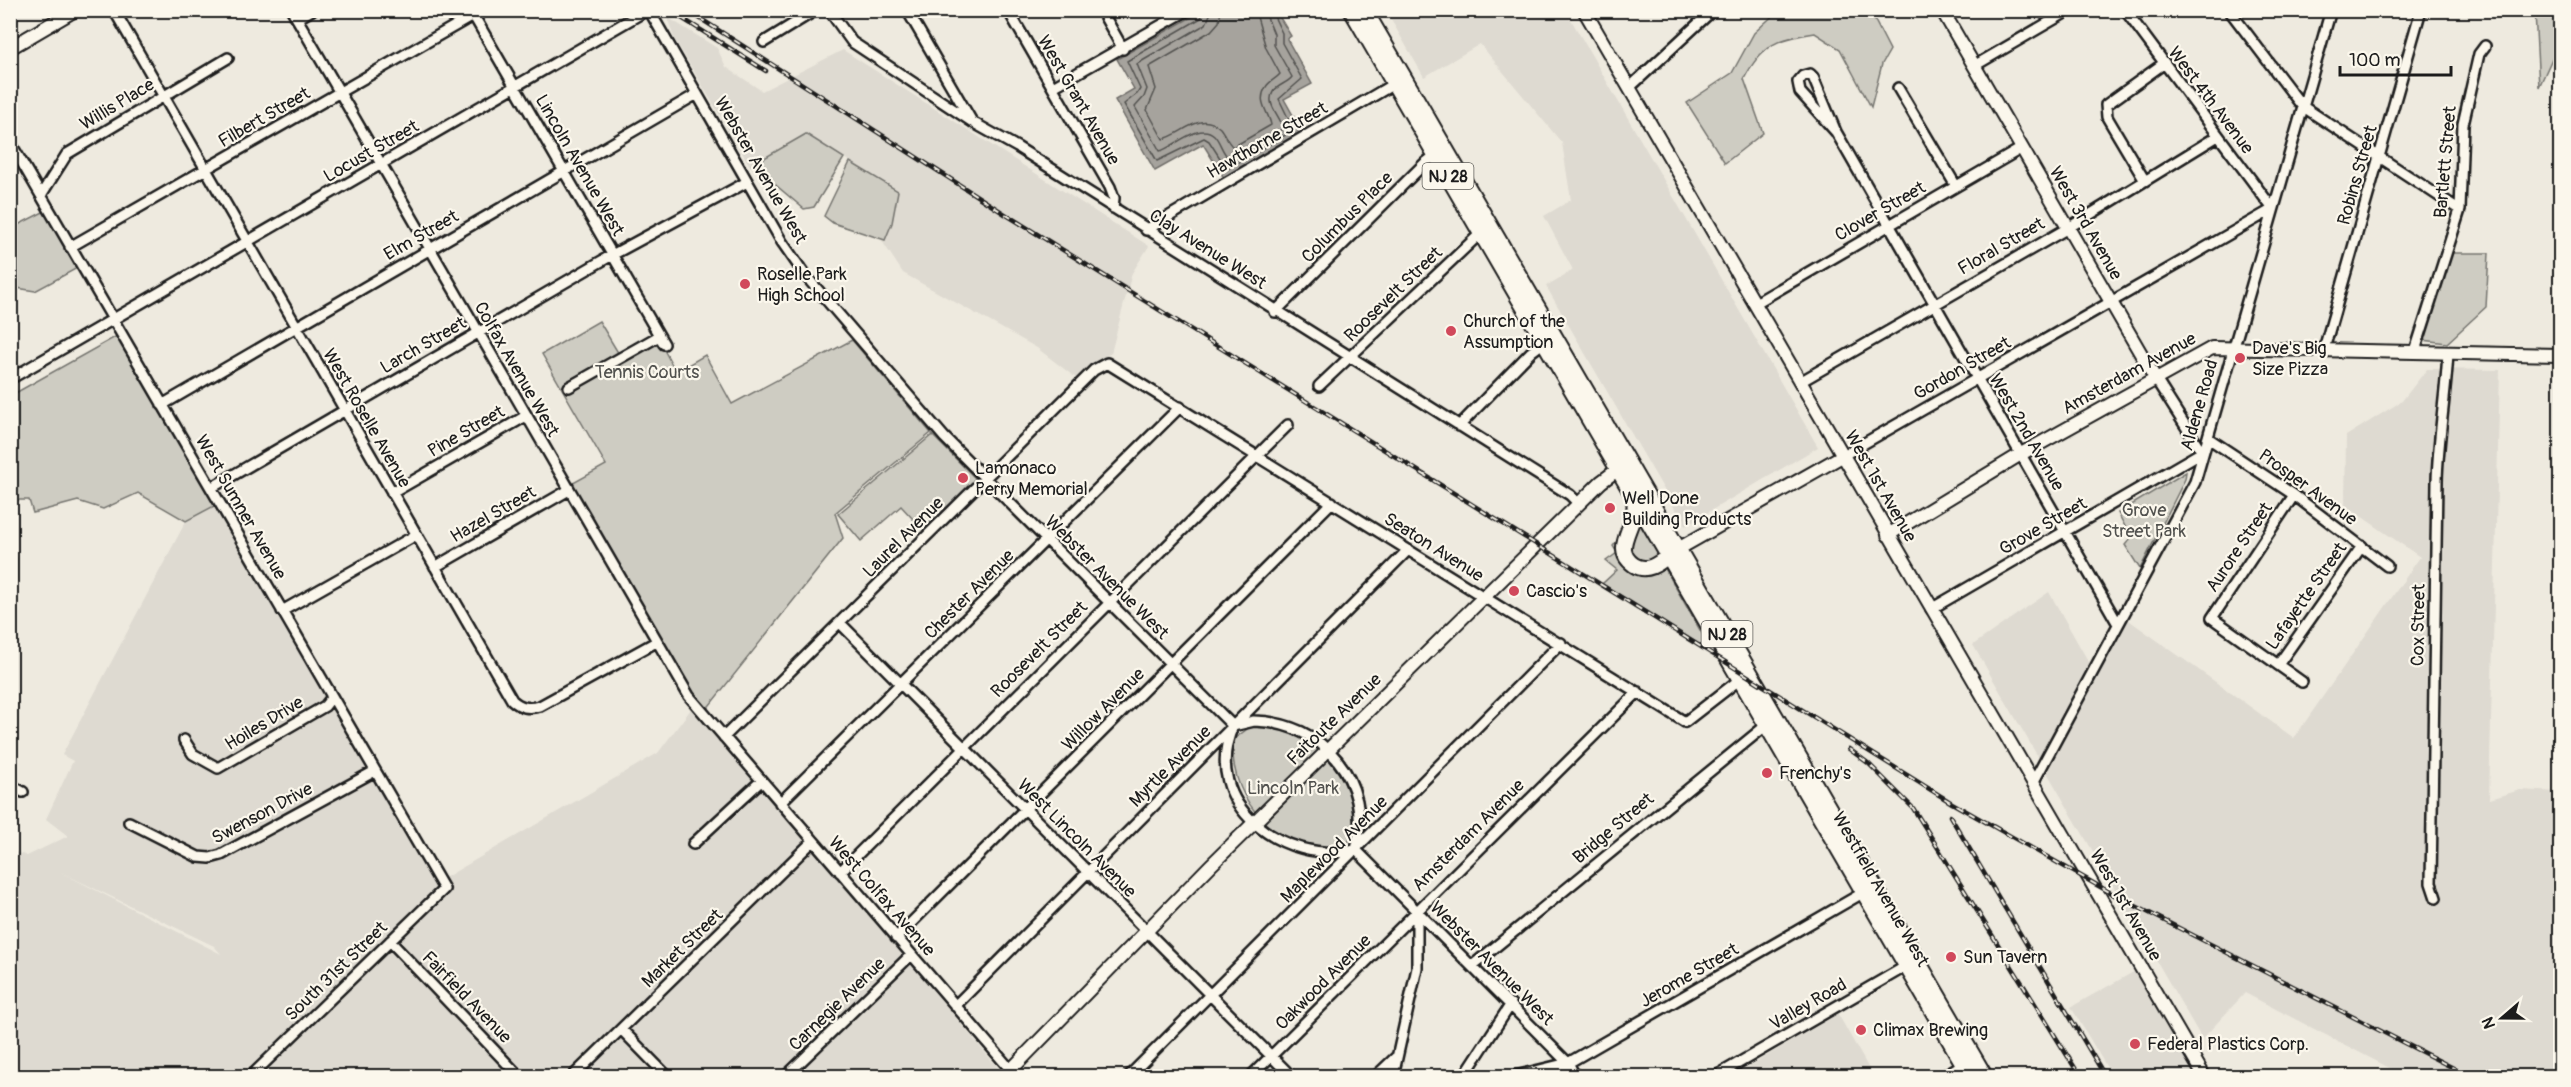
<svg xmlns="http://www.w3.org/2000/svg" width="2571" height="1087" font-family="Pangolin,sans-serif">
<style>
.built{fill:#dedad1;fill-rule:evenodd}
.green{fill:#ceccc2;stroke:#75746f;stroke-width:1.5}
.water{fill:#a6a39d;stroke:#6f6d69;stroke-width:1.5}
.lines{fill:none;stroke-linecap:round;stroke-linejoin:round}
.shore{stroke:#535250;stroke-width:1.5}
.street-casing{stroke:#1c1c1c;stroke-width:14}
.secondary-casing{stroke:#1c1c1c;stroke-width:16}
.primary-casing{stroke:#1c1c1c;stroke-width:18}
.street{stroke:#fbf7ec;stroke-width:9}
.secondary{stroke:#fbf7ec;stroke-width:12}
.primary{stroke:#fbf7ec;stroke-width:14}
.rail-casing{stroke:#1c1c1c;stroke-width:4.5}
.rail{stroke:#fbf7ec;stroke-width:2;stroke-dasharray:7;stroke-linecap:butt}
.poi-dot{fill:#d1495b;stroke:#fbf7ec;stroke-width:2}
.labels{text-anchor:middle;stroke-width:4.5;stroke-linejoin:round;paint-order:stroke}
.shield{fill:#fbf7ec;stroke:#5f5e5a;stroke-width:1.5}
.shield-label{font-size:16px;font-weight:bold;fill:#1c1c1c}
.street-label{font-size:18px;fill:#1c1c1c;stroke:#fbf7ec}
.poi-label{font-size:18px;fill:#1c1c1c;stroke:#fbf7ec;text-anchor:start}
.park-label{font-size:18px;fill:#51514e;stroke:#fbf7ec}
</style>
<rect width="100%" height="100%" fill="#eeeadf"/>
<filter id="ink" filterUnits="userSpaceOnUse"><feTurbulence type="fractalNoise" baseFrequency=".0167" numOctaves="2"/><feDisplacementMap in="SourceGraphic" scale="12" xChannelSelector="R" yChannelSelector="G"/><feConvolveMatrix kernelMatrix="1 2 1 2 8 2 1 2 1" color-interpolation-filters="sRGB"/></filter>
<g filter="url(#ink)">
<!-- built -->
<path class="built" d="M 1386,11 L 1566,11 L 1818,447 L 1685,526 L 1546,286 L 1573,270 L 1544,216 L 1571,200 L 1562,143 L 1480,44 L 1424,77 Z
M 667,17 L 717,48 L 726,67 L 762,91 L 843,50 L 1149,246 L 1132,273 L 1111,353 L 1076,378 L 1037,348 L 903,273 L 882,241 L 892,223 L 897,191 L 807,134 L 750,166 L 674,38 Z
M 2427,369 L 2500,370 L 2489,799 L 2520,790 L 2560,792 L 2560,1076 L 2405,1076 L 2245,993 L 2202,1039 L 1973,645 L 2049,592 L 2092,668 L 2123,616 L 2294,738 L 2420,557 L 2345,505 L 2346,436 L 2402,401 Z
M 216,505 L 436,883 L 658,753 L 694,705 L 998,1068 L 990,1076 L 11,1076 L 10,850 L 27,856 L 68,836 L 46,819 L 73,761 L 62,755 L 186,521 ZM 60,872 L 214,946 L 221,954 Z
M 2137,970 L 2198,1076 L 2112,1076 L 2071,1007 Z
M 1838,1014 L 1873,1076 L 1735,1076 L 1734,1075 Z"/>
<!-- green -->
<path class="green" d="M 1779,10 L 1870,11 L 1890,50 L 1882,64 L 1871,107 L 1840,49 L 1815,33 C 1777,39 1762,44 1744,79 L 1763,133 L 1725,163 L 1687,103 L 1732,73 L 1754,33 Z
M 2535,11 L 2560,11 L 2560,41 L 2539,87 Z
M 806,134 L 844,158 L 814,207 L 804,209 L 752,165 Z
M 850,162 L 898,191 L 892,223 L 885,240 L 833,223 L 824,216 Z
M 47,210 L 81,266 L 35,291 L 11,287 L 10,229 Z
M 2452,253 L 2489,253 L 2486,307 L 2447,343 L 2423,340 Z
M 599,321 L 620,356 L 656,335 L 676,372 L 705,355 L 732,404 L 852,340 L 931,433 L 835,513 L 843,538 L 702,715 L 566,487 L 606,465 L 542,354 Z
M 117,336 L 216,505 L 186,521 L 138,493 L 103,509 L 78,501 L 33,513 L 29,500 L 11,500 L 10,396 Z
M 932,435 L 977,480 L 925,532 L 901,506 L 861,541 L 838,514 Z
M 2186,472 L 2185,479 L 2140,569 L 2125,545 L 2131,538 L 2118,513 Z
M 1639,523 L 1660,556 L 1650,563 L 1639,562 L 1631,555 L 1630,539 Z
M 1620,537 L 1621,558 L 1664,567 L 1709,646 L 1707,649 L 1602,584 L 1617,570 L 1606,561 L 1617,553 L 1613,546 Z
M 1273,726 C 1280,728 1288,729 1295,732 C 1329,747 1376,814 1344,847 C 1338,848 1329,852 1322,851 C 1270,844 1226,792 1234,739 L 1250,727 Z"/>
<!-- water -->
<path class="water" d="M 1202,11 L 1276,11 L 1291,36 L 1287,39 L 1312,84 L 1284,99 L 1303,133 L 1224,178 L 1203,144 L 1155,171 L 1115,100 L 1134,89 L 1117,59 Z"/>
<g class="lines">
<!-- shore -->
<path class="shore" d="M 1204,10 L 1201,18 L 1127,61 L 1140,89 L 1137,94 L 1124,104 L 1157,161 L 1204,138 L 1209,141 L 1227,169 L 1294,130 L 1279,99 L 1302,79 L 1282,43 L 1282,33 L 1271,10
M 1212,10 L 1206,24 L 1137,64 L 1147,89 L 1144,97 L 1135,107 L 1160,151 C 1174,147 1200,121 1214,135 C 1221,142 1222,154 1230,159 L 1283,129 C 1282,117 1265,105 1273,92 C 1277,85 1288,83 1292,77 L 1274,45 L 1274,34 L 1264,10
M 1221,10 L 1219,22 L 1211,31 L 1149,67 L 1156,89 L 1147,110 L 1163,139 C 1182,135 1200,110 1220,128 C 1225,134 1227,142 1233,147 L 1271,125 C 1269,112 1256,102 1266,87 C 1269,81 1276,79 1280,74 L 1266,48 L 1255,10"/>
<defs>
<path id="street" d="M 114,10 L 512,700 C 521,708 528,709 540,706 L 656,642
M 292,10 L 689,696 L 1016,1076
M 649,10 L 782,242 L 805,275 L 944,437 L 1233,726
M 829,10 L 852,42 L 974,123 L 1017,147 L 1570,495 L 1579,504
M 907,10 L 971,120
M 1008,10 L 1110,187 L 1114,198 L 1113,208
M 1101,10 L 1123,49
M 2229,10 L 2302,106 L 2460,210
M 471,11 L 664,344
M 297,19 L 312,10
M 764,42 L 816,10
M 1974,66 L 2070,10
M 1053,87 L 1188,10
M 1629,88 L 1713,10
M 1898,88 L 1956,186
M 1836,132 L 1800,92 L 1798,82 L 1803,76 L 1810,74 L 1813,77 L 1836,132 L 2118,624
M 10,142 L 444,889 L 251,1076
M 2145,181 L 2107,117 L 2106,105 L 2163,64
M 41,195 L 67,154 L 228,58
M 1146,230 L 1397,82
M 70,247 L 474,15
M 1754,304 L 2022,148
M 1275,312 L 1425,163 L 1438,153
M 2324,349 L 2421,10
M 2415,351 L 2460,210 L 2463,124 L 2479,54 L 2485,46
M 10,379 L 647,10
M 1800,382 L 2068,228 L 2218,136
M 1319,386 L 1483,231
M 569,387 L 659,336
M 162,405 L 697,94
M 1459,426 L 1531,352 L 1547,340
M 2208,438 L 2294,495 L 2387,566
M 1842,456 L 2273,209 L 2125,10
M 211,488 L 612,255 L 747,182
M 392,493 L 526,416
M 2294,495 L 2212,618 L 2302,682
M 10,559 L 10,579
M 435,567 L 569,490
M 1931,609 L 2202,452 L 2155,378
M 282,611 L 416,535
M 840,623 L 1291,1076
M 2278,665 L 2362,546
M 1254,721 C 1323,722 1373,781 1356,850 C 1284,866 1199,804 1233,726 Z
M 724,737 L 1094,370 L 1107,363 L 1685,722 L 1739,680
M 184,740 L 193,754 L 218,768 L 325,706 L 332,697
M 2034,781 L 2195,482 L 2331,10
M 10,785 L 23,792
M 780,803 L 1180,407
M 129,822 L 198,857 L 210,858 L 221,855 L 375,771
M 693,844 L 761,781
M 1356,850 L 1568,1063 L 1575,1076
M 840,872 L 1288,425
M 2436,898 L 2431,883 L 2437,481 C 2438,438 2446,395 2448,352
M 896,938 L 1332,502
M 390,941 L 519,1076
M 1472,966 L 1769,723
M 955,1006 L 1408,550
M 622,1030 L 667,1076
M 573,1076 L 813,841
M 786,1076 L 911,955
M 1129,1076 L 1561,643
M 1251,1076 L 1638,692
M 1376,1076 L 1396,1057
M 1393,1076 L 1417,968 L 1417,911
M 1464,1076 L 1511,1004
M 1515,1076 L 1568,1063 L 1866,891
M 1716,1076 L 1910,964
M 1943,1076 L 1967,1062"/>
<path id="secondary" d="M 1584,10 L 2204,1076
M 1942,10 L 2155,378
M 10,48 L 75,10
M 1888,535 L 2021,454 L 2212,348 L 2560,355
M 1671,553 L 1842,456
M 1005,1076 L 1211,865 L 1601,482 L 1617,470 L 1627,470"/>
<path id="primary" d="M 1351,10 L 1970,1076
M 1365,10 L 1985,1076
M 1634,501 C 1639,525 1609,548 1634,565 C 1647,573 1658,564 1668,556"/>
</defs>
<!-- street casing -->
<use href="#street" class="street-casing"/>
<!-- secondary casing -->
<use href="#secondary" class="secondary-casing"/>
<!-- primary casing -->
<use href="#primary" class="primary-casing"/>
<!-- street -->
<use href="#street" class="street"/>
<!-- secondary -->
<use href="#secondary" class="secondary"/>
<!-- primary -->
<use href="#primary" class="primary"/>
<defs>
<path id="rail" d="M 669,10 L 766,71
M 687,10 L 1005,214 L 1952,803 L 2118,897 L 2469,1076
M 1849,749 L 1868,763 L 1913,808 L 2080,1076
M 1950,816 L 2105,1076"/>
</defs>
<!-- rail casing -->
<use href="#rail" class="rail-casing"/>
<!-- rail -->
<use href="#rail" class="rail"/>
</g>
</g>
<!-- markers -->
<g class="poi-dot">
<circle cx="745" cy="284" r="6"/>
<circle cx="1451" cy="331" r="6"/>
<circle cx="2240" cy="358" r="6"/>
<circle cx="963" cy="478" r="6"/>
<circle cx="1610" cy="508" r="6"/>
<circle cx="1514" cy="591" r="6"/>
<circle cx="1767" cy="773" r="6"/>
<circle cx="1951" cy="957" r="6"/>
<circle cx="1861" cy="1030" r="6"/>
<circle cx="2135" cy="1044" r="6"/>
</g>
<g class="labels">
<!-- shield labels -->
<g class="shield">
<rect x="1422.5" y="163" width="51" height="26" rx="4.5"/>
<rect x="1701.5" y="621" width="51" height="26" rx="4.5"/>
</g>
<g class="shield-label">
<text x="1448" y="182">NJ 28</text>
<text x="1727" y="640">NJ 28</text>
</g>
<!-- street labels -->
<g class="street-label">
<text transform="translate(1079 100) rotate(60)" y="6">West Grant Avenue</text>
<text transform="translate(2211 100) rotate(53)" y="6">West 4th Avenue</text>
<text transform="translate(117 104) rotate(-31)" y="6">Willis Place</text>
<text transform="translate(264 117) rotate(-30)" y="6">Filbert Street</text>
<text transform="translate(1267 140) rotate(-30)" y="6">Hawthorne Street</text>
<text transform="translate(371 151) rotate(-30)" y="6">Locust Street</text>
<text transform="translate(2445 162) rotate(-85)" y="6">Bartlett Street</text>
<text transform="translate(580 165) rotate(60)" y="6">Lincoln Avenue West</text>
<text transform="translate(761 170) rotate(60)" y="6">Webster Avenue West</text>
<text transform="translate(2357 175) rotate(-74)" y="6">Robins Street</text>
<text transform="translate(1880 211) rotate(-30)" y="6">Clover Street</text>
<text transform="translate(1347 217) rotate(-45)" y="6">Columbus Place</text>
<text transform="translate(2086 223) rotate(60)" y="6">West 3rd Avenue</text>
<text transform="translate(421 235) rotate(-30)" y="6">Elm Street</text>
<text transform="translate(2001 246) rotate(-30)" y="6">Floral Street</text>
<text transform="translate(1208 249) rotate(32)" y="6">Clay Avenue West</text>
<text transform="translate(1393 294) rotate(-44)" y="6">Roosevelt Street</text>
<text transform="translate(423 345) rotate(-30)" y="6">Larch Street</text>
<text transform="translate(1962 368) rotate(-30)" y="6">Gordon Street</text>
<text transform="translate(517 369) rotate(60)" y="6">Colfax Avenue West</text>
<text transform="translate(2129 373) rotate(-29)" y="6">Amsterdam Avenue</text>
<text transform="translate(2199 405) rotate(-74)" y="6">Aldene Road</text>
<text transform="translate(367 418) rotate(60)" y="6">West Roselle Avenue</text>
<text transform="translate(466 431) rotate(-30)" y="6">Pine Street</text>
<text transform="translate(2027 432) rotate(60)" y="6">West 2nd Avenue</text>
<text transform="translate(1881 486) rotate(60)" y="6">West 1st Avenue</text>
<text transform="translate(2308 487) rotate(36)" y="6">Prosper Avenue</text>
<text transform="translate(241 507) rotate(60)" y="6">West Sumner Avenue</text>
<text transform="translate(493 514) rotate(-30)" y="6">Hazel Street</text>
<text transform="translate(2043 526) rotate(-30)" y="6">Grove Street</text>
<text transform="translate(903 537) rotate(-45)" y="6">Laurel Avenue</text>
<text transform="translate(1434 547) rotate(32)" y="6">Seaton Avenue</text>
<text transform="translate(2239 547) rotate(-56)" y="6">Aurore Street</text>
<text transform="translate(1107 577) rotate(45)" y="6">Webster Avenue West</text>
<text transform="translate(969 594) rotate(-45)" y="6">Chester Avenue</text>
<text transform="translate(2306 596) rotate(-55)" y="6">Lafayette Street</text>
<text transform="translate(2418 625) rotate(-89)" y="6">Cox Street</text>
<text transform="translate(1039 649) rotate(-45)" y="6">Roosevelt Street</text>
<text transform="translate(1103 709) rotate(-45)" y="6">Willow Avenue</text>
<text transform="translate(1334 719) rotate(-44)" y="6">Faitoute Avenue</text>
<text transform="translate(264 723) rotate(-31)" y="6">Hoiles Drive</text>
<text transform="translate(1170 766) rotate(-45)" y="6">Myrtle Avenue</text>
<text transform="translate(262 813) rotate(-28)" y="6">Swenson Drive</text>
<text transform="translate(1613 828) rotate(-40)" y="6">Bridge Street</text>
<text transform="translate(1468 835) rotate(-45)" y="6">Amsterdam Avenue</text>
<text transform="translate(1077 838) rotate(45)" y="6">West Lincoln Avenue</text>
<text transform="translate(1334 849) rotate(-45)" y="6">Maplewood Avenue</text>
<text transform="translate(1881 889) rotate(60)" y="6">Westfield Avenue West</text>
<text transform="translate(882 896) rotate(49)" y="6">West Colfax Avenue</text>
<text transform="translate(2126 905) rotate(60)" y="6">West 1st Avenue</text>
<text transform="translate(682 948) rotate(-44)" y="6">Market Street</text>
<text transform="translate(1492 963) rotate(45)" y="6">Webster Avenue West</text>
<text transform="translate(336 971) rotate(-44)" y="6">South 31st Street</text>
<text transform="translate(1689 975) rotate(-30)" y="6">Jerome Street</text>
<text transform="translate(1323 982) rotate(-45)" y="6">Oakwood Avenue</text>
<text transform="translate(467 997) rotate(46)" y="6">Fairfield Avenue</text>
<text transform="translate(837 1004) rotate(-44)" y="6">Carnegie Avenue</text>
<text transform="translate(1808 1004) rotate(-30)" y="6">Valley Road</text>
</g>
<!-- poi labels -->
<g class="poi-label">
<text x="757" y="280">Roselle Park<tspan x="757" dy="21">High School</tspan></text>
<text x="1463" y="327">Church of the<tspan x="1463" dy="21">Assumption</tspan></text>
<text x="2252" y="354">Dave's Big<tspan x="2252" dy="21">Size Pizza</tspan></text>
<text x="975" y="474">Lamonaco<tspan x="975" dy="21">Perry Memorial</tspan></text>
<text x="1622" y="504">Well Done<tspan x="1622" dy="21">Building Products</tspan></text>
<text x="1526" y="597">Cascio's</text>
<text x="1779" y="779">Frenchy's</text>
<text x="1963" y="963">Sun Tavern</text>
<text x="1873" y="1036">Climax Brewing</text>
<text x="2147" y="1050">Federal Plastics Corp.</text>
</g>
<!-- park labels -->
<g class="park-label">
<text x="647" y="378">Tennis Courts</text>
<text x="2144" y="516">Grove<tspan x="2144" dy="21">Street Park</tspan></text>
<text x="1293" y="794">Lincoln Park</text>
</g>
</g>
<!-- margin -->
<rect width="2571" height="1087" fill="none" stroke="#fbf7ec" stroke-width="36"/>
<rect x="18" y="18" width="2535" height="1051" fill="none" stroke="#1c1c1c" stroke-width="2" filter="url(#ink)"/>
<!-- north arrow -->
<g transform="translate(2502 1018) rotate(250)" stroke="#fbf7ec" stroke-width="4.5" paint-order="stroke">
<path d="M0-4.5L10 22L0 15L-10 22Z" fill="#1c1c1c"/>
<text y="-9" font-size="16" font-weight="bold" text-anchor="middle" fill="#1c1c1c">N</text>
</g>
<!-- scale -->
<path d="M2340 66v9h111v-9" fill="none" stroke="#1c1c1c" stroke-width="3"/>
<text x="2349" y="66" font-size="18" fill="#1c1c1c" stroke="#fbf7ec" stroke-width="4.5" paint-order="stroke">100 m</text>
</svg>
